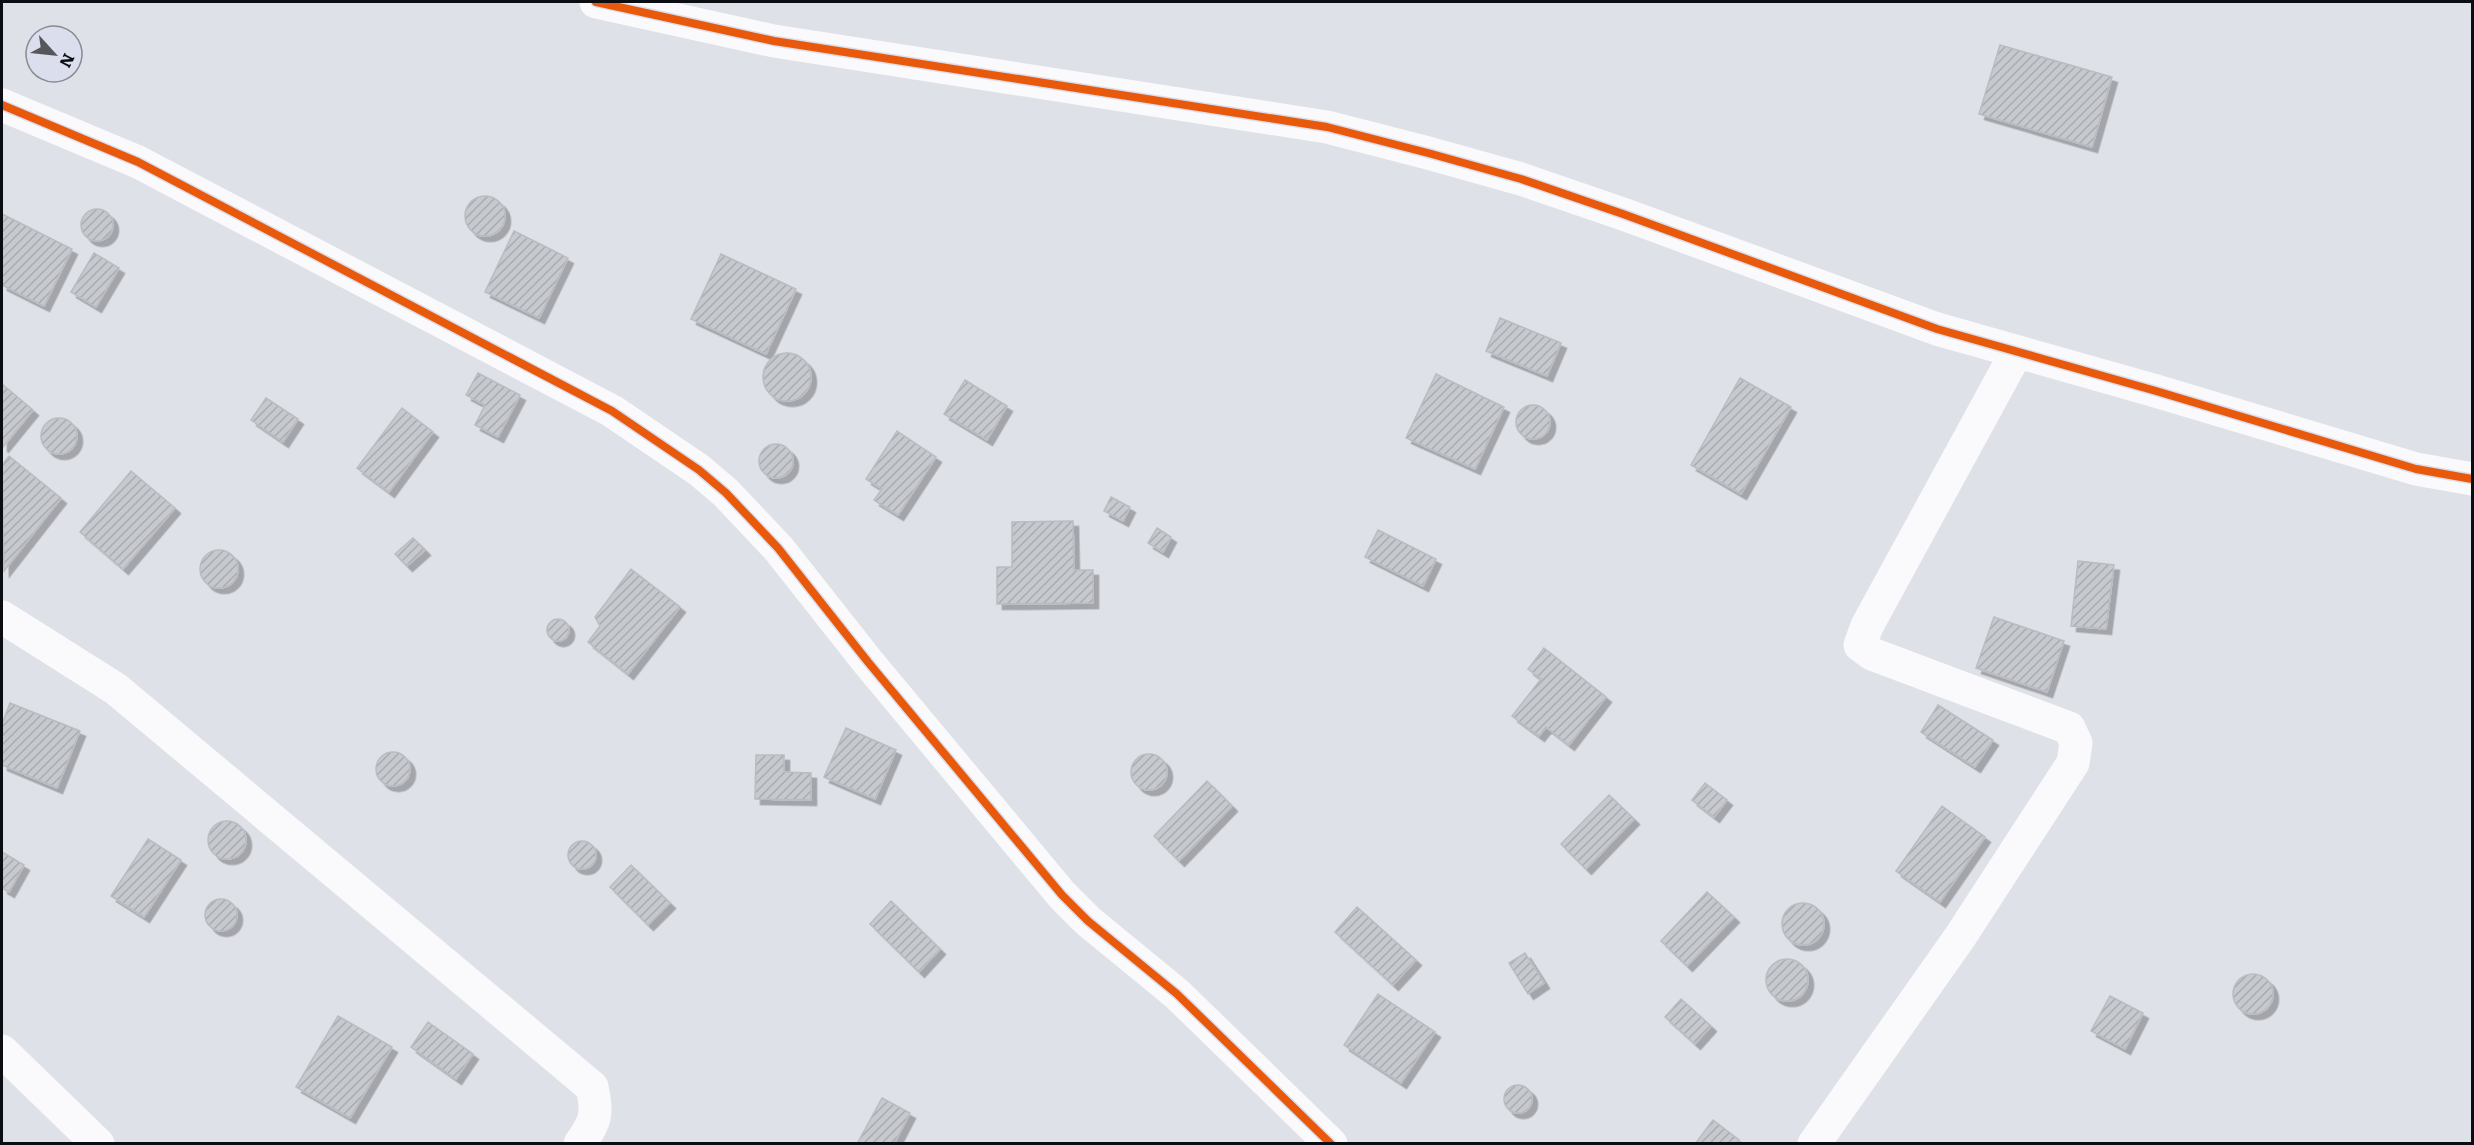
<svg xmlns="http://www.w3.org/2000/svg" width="2474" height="1145" font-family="Literata,serif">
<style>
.building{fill:url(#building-hatch);stroke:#babcc2;stroke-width:1.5;filter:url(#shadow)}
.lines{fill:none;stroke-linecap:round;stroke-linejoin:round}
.minor{stroke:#fafafc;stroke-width:33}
.cycleway-casing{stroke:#dbdeec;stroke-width:11}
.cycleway{stroke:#e8590c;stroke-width:8}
</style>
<defs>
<pattern id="building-hatch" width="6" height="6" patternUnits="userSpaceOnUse" patternTransform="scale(1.5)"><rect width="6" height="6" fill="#c6c9ce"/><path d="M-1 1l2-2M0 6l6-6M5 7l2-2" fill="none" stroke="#a9abb0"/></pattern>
<filter id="shadow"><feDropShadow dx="5.5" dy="5.5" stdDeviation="0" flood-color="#0004"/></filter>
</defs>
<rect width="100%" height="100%" fill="#dfe1e8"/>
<!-- building -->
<path class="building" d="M 2000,45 L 2112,77 L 2092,147 L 1979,114 Z
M465 216a20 20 0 1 1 40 0a20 20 0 1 1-40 0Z
M81 225a16 16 0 1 1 32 0a16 16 0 1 1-32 0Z
M 2,214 L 72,249 L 44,306 L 2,285 Z
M 514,231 L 568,258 L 539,318 L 485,292 Z
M 94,253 L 119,268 L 96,307 L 71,292 Z
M 721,254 L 796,289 L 766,354 L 691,319 Z
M 1500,318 L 1561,343 L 1547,376 L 1486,351 Z
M763 377a24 24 0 1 1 48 0a24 24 0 1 1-48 0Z
M 478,373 L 520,395 L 498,437 L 475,425 L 485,405 L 466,395 Z
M 1436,374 L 1504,407 L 1475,469 L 1406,438 Z
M 1740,378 L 1791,407 L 1741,494 L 1691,465 Z
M 965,380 L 1007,406 L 987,440 L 944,414 Z
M 2,384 L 33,410 L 3,447 L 2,446 Z
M 266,398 L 298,419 L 283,442 L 251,420 Z
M1516 422a17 17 0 1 1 34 0a17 17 0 1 1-34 0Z
M 402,408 L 433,432 L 389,492 L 357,468 Z
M41 436a18 18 0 1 1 36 0a18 18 0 1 1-36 0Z
M 897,431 L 936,457 L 898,515 L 874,500 L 882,489 L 866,479 Z
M759 461a17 17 0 1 1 34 0a17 17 0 1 1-34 0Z
M 9,456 L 61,498 L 4,571 L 2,465 Z
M 131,471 L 175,508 L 123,569 L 80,532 Z
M 1111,497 L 1130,507 L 1123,521 L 1104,511 Z
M 1073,521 L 1074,570 L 1093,570 L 1093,603 L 997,604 L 997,567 L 1012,567 L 1012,522 Z
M 1157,528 L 1171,537 L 1163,552 L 1148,543 Z
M 1378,530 L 1436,559 L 1423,586 L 1365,557 Z
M 413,538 L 425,550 L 407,566 L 395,554 Z
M200 569a19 19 0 1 1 38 0a19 19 0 1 1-38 0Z
M 2078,561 L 2114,565 L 2106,629 L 2071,626 Z
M 631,569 L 680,607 L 628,674 L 588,642 L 600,626 L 595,617 Z
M 1994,617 L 2064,641 L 2047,692 L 1976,668 Z
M547 630a11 11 0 1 1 22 0a11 11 0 1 1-22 0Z
M 1544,648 L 1606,697 L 1569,745 L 1546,727 L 1539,736 L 1512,716 L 1541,679 L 1528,669 Z
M 10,703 L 80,731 L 57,788 L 2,765 L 2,724 Z
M 1938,705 L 1993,740 L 1975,767 L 1921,732 Z
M 846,728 L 896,750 L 875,799 L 824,777 Z
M376 769a17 17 0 1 1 34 0a17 17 0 1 1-34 0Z
M1131 772a18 18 0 1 1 36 0a18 18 0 1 1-36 0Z
M 756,755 L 784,755 L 784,772 L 811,773 L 811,800 L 755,799 Z
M 1207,781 L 1232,806 L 1179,861 L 1154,836 Z
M 1705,783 L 1727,800 L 1714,817 L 1692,800 Z
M 1609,795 L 1634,819 L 1586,869 L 1561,844 Z
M 1942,806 L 1985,837 L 1940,902 L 1896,871 Z
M208 840a19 19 0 1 1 38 0a19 19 0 1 1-38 0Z
M 148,839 L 181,860 L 144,917 L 111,896 Z
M568 855a14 14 0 1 1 28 0a14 14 0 1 1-28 0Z
M 2,852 L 24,865 L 9,892 L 2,888 Z
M 631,865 L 670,903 L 648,925 L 610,887 Z
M 1707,892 L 1734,917 L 1687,966 L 1661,941 Z
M205 915a16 16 0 1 1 32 0a16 16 0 1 1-32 0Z
M 891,901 L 940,949 L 919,972 L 870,924 Z
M1782 924a21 21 0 1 1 42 0a21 21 0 1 1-42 0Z
M 1357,907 L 1416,960 L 1393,985 L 1335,932 Z
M 1525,953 L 1544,983 L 1528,994 L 1509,963 Z
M1766 980a21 21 0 1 1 42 0a21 21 0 1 1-42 0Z
M2233 994a20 20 0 1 1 40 0a20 20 0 1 1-40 0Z
M 1378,994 L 1435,1032 L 1401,1083 L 1344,1045 Z
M 2110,996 L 2143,1013 L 2125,1049 L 2091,1031 Z
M 1681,999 L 1711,1026 L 1695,1044 L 1665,1017 Z
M 338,1016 L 392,1047 L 350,1118 L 296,1087 Z
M 428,1022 L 473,1054 L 456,1079 L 411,1047 Z
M1504 1099a14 14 0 1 1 28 0a14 14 0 1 1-28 0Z
M 882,1098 L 910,1113 L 894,1144 L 857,1144 Z
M 1713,1120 L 1739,1140 L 1736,1144 L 1695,1144 Z"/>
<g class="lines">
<!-- minor -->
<path class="minor" d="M 596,2 L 774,41 L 1327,127 L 1428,153 L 1521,179 L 1623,214 L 1937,329 L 2156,391 L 2416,469 L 2472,479
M 2,105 L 138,162 L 612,411 L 699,470 L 726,493 L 778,548 L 868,662 L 1062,895 L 1088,921 L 1177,994 L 1331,1144
M 2,617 L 116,689 L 592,1087 C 598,1114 596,1121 580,1144
M 2,1051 L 98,1144
M 1814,1144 L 1960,937 L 2073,763 L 2076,743 L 2069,728 L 1872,654 L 1860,645 L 1867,626 L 2016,353"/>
<defs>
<path id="cycleway" d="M 596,2 L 774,41 L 1327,127 L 1428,153 L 1521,179 L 1623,214 L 1937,329 L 2156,391 L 2416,469 L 2472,479
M 2,105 L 138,162 L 612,411 L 699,470 L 726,493 L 778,548 L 868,662 L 1062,895 L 1088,921 L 1177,994 L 1331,1144"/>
</defs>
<!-- cycleway casing -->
<use href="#cycleway" class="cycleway-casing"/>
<!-- cycleway -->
<use href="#cycleway" class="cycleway"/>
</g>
<!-- border -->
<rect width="2474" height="1145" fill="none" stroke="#0c0d12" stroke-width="6"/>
<!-- north arrow -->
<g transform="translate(54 54) rotate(117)"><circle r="28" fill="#dbdeec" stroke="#888a95" stroke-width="1.5"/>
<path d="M0-4.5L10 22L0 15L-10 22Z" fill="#56575d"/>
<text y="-9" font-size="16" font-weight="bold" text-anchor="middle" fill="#0c0d12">N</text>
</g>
</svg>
